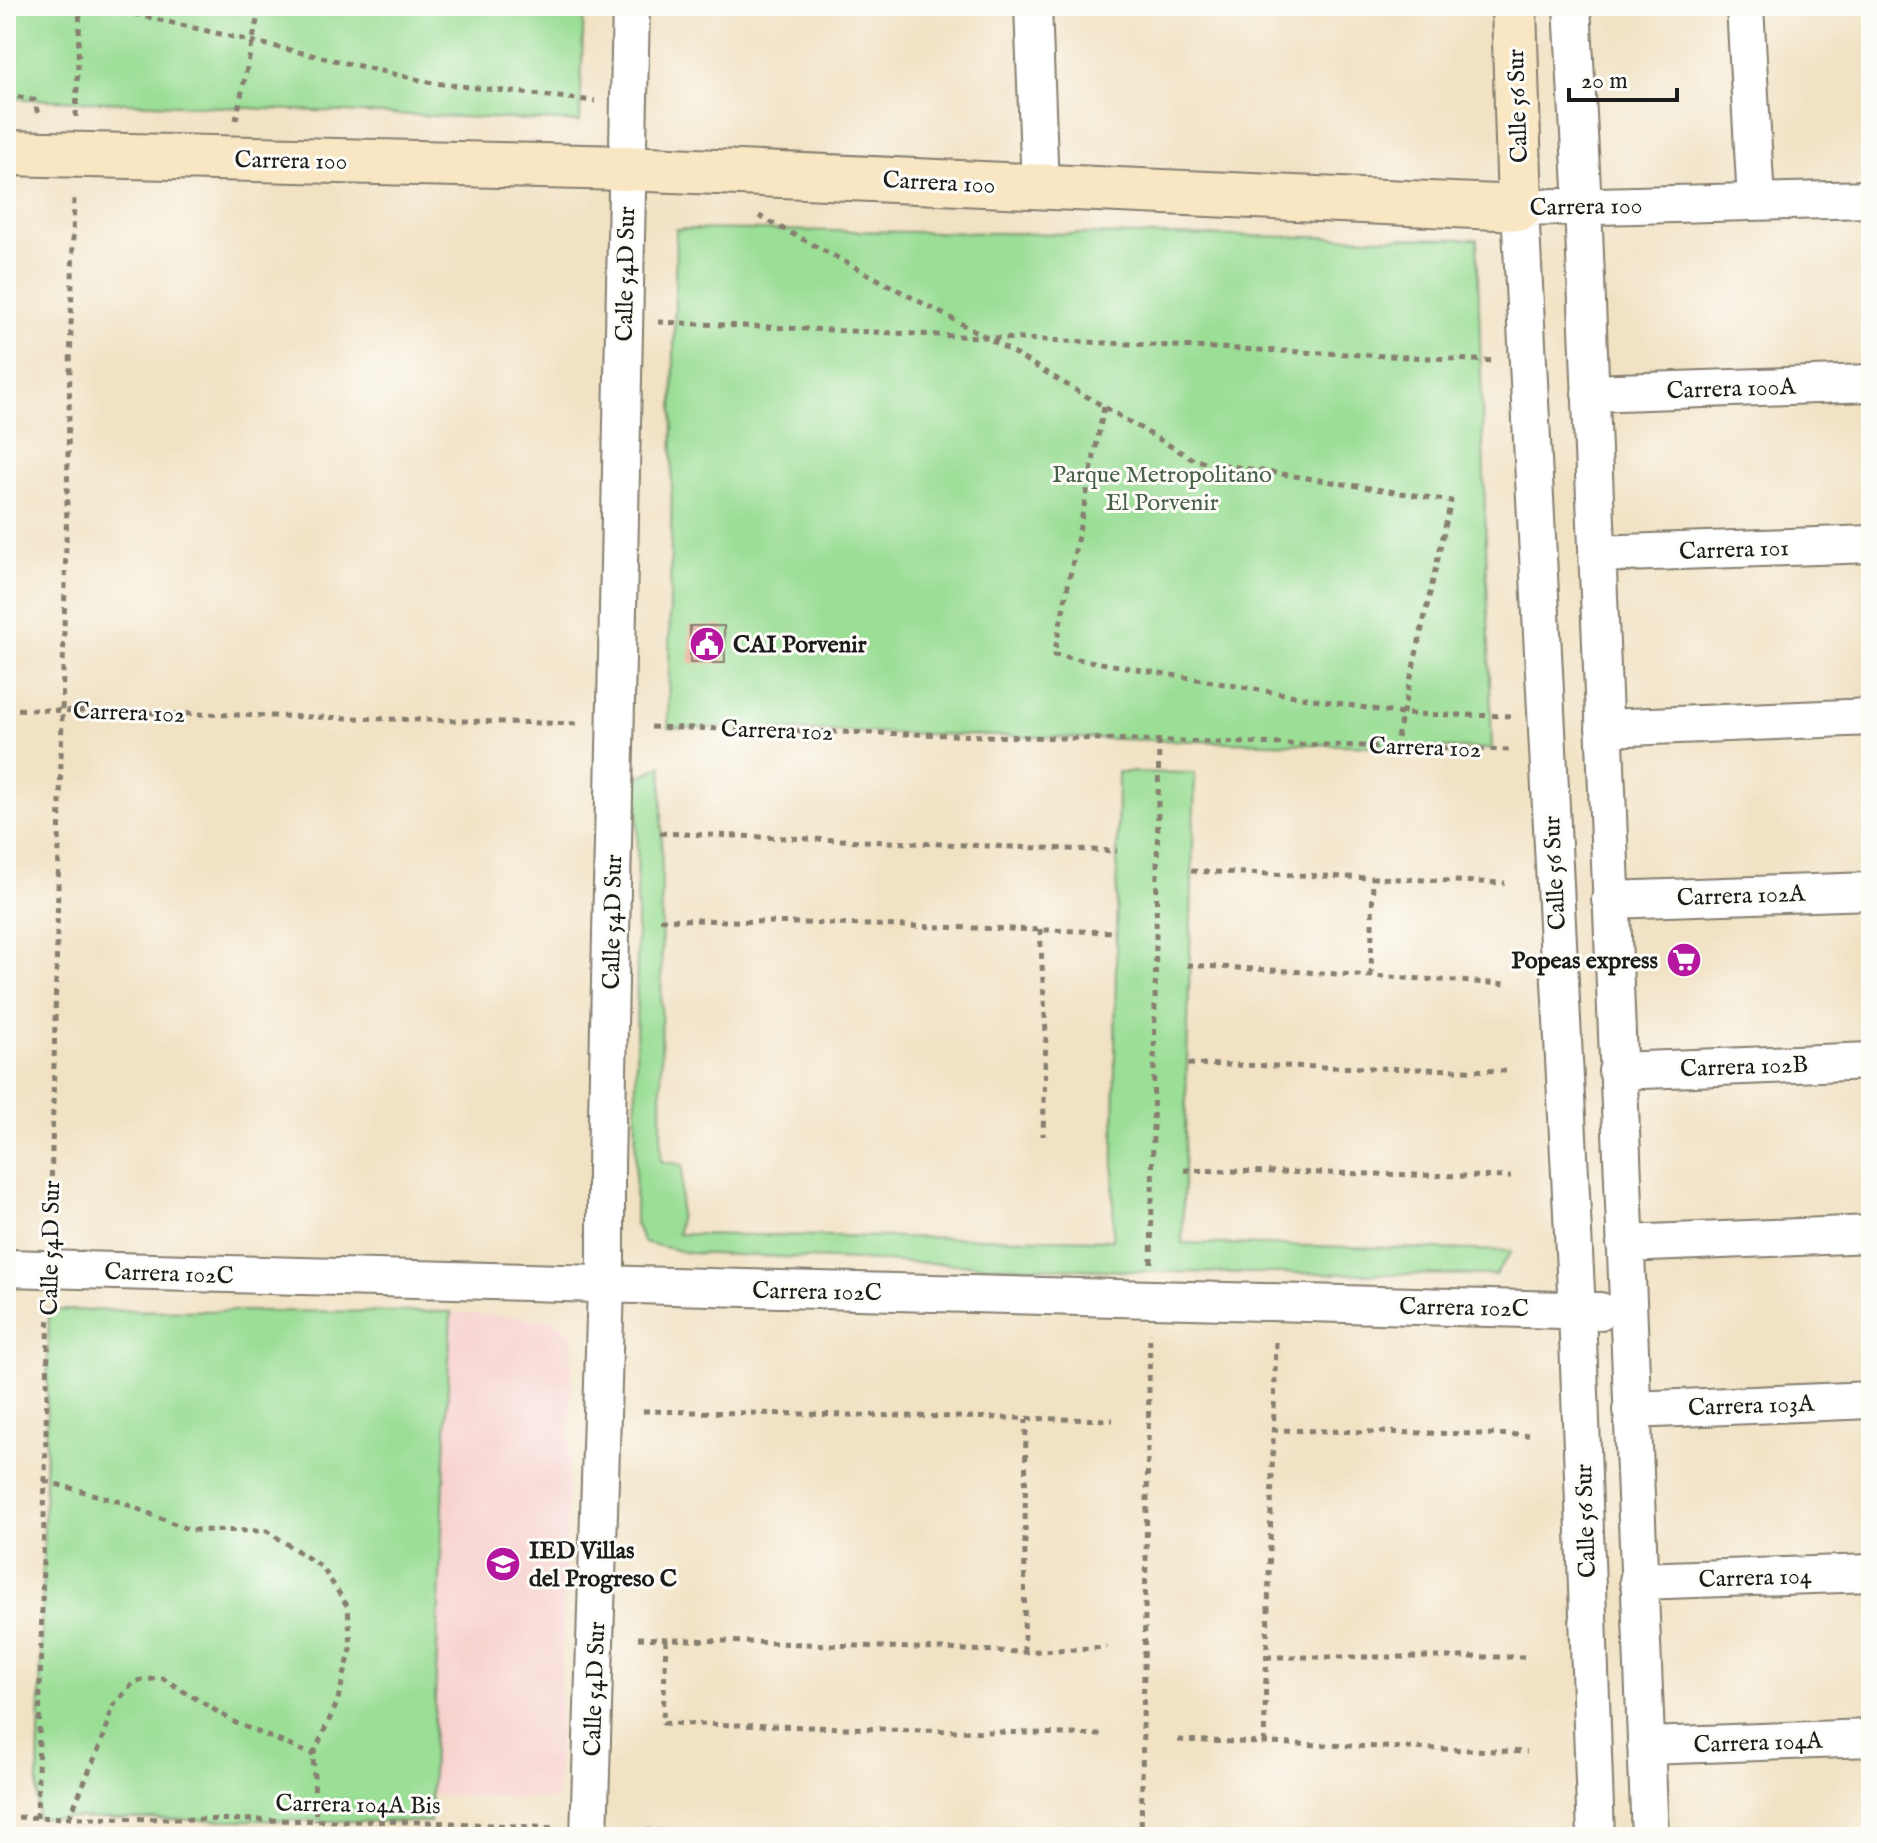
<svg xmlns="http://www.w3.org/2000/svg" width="1877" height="1843" font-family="'IM FELL English',serif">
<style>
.built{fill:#f7d0cd}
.green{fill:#9bde96;stroke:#5c7d59;stroke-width:2}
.building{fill:#e69682}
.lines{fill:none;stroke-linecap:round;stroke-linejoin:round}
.street-casing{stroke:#867f70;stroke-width:40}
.secondary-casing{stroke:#867f70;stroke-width:48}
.path{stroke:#867f70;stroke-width:5;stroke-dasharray:6 6;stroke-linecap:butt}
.street{stroke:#fff;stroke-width:36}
.secondary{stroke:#f9e7c3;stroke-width:44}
.labels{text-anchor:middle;stroke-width:6;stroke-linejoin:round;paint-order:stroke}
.street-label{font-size:24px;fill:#1c1c1c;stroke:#fdfcf7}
.park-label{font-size:24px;fill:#486047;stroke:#fdfcf7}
.poi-label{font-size:24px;font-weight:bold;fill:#1c1c1c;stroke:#fdfcf7;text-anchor:start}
</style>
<rect width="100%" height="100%" fill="#fdfcf7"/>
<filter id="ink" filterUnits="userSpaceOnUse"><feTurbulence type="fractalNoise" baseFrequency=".0125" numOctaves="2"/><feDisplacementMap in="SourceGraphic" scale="16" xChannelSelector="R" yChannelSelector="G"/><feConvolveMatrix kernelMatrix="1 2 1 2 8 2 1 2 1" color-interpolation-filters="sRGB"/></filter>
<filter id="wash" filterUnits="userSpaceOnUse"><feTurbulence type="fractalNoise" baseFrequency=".006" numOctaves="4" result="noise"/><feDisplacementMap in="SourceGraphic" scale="32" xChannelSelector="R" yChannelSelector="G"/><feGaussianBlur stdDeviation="1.8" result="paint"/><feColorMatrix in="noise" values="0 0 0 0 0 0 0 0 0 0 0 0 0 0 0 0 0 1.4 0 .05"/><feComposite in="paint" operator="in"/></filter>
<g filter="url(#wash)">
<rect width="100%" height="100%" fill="#f1e2c4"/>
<!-- built -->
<path class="built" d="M 451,1312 L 554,1320 L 573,1334 L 557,1799 L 431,1795 Z"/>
<!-- green -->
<path class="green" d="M 6,6 L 584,6 L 580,122 L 6,98 Z
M 676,229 L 1477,239 L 1492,749 L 668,727 Z
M 662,765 L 661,1161 L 683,1165 L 678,1234 L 1113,1240 L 1118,772 L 1195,773 L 1182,1243 L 1512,1251 L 1495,1275 L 1151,1272 L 688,1253 L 643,1242 L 635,1223 L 638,778 Z
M 49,1310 L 451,1312 L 430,1822 L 37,1818 Z"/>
<g id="blocks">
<!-- building -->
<path class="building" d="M 690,626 L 724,626 L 725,663 L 690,663 Z"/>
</g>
</g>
<g filter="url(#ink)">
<use href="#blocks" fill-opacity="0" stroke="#867f70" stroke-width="2"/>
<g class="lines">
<defs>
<path id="street" d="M 1033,6 L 1040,187
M 1572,6 L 1583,206 L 1650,1837
M 1745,6 L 1756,202
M 1590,393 L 1871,383
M 1597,554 L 1871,544
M 1604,728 L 1871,717
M 1610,900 L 1871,891
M 1617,1071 L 1871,1061
M 1625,1244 L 1871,1234
M 6,1268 L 1600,1311
M 1631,1410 L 1871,1400
M 1638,1581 L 1871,1573
M 1646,1746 L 1871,1738
M 589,1837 L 606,1285 L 606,1166 L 631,6
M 1596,1837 L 1577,1310 L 1520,208 L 1871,199"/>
<path id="secondary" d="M 6,153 L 627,168 L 1520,208 L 1514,6"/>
</defs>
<!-- street casing -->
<use href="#street" class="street-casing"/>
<!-- secondary casing -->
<use href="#secondary" class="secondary-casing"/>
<!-- path -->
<path class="path" d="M 99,6 L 433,83 L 595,101
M 6,94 L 34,100 L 38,114
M 76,117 L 80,6
M 236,120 L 260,6
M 759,216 L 988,338 L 1194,460 L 1451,501 L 1395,747
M 658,322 L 1495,361
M 1104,407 L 1054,655 L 1402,714 L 1513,716
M 6,709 L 581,724
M 651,727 L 1512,750
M 660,833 L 1117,851
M 1191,871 L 1505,883
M 660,919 L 1116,932
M 1040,929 L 1046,1034 L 1043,1136
M 1187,965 L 1507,984
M 1371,976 L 1373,876
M 1188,1064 L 1509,1071
M 1184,1170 L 1511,1177
M 50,1237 L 74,195
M 1151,1263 L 1159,740
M 643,1411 L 1113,1420
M 1272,1430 L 1529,1435
M 45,1481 L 121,1502 L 190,1530 L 267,1531 L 322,1567 L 348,1607 L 351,1649 L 337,1703 L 313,1755 L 316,1821
M 638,1638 L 1024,1652 L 1107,1647
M 666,1639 L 663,1723 L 1105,1735
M 1024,1652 L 1026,1420
M 1266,1657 L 1527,1657
M 1178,1740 L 1527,1752
M 1264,1744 L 1276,1342
M 6,1817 L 430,1822 L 556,1828
M 37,1818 L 49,1303
M 69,1818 L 104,1736 L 113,1706 L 135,1681 L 162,1678 L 236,1723 L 313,1755
M 622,1830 L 949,1837
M 1141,1837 L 1150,1333"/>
<!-- street -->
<use href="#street" class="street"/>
<!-- secondary -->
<use href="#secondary" class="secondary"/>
</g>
</g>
<!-- icons -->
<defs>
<symbol id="civic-disc" viewBox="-11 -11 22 22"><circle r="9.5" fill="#b5179e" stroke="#fdfcf7"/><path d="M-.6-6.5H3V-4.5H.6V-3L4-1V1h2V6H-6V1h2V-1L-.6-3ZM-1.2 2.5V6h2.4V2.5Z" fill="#fff"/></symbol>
<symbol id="supermarket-disc" viewBox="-11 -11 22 22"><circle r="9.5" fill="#b5179e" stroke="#fdfcf7"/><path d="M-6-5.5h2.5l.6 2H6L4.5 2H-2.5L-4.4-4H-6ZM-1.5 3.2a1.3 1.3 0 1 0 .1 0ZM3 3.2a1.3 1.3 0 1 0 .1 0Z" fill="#fff"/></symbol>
<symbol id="school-disc" viewBox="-11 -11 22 22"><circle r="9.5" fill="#b5179e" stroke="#fdfcf7"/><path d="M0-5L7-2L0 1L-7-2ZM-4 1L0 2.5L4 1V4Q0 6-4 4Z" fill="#fff"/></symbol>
</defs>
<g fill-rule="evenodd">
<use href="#civic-disc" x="687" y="624" width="40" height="40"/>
<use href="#supermarket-disc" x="1664" y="940" width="40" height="40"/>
<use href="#school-disc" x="483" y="1544" width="40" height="40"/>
</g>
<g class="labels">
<!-- street labels -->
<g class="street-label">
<text transform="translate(1517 106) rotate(-92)" y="8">Calle 56 Sur</text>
<text transform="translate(291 160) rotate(1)" y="8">Carrera 100</text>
<text transform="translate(939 182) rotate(3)" y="8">Carrera 100</text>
<text transform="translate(1586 206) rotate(-1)" y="8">Carrera 100</text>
<text transform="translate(625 274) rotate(-89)" y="8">Calle 54D Sur</text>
<text transform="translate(1731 388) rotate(-2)" y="8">Carrera 100A</text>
<text transform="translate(1734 549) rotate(-2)" y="8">Carrera 101</text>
<text transform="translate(129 712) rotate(2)" y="8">Carrera 102</text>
<text transform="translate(777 730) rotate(2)" y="8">Carrera 102</text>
<text transform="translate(1425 747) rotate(2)" y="8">Carrera 102</text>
<text transform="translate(1554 873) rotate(-93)" y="8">Calle 56 Sur</text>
<text transform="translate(1741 895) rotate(-2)" y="8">Carrera 102A</text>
<text transform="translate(612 922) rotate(-89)" y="8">Calle 54D Sur</text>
<text transform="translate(1744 1066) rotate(-2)" y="8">Carrera 102B</text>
<text transform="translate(50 1248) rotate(-89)" y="8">Calle 54D Sur</text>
<text transform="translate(169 1273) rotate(2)" y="8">Carrera 102C</text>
<text transform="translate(817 1291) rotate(1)" y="8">Carrera 102C</text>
<text transform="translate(1464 1307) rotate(1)" y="8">Carrera 102C</text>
<text transform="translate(1751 1405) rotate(-2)" y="8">Carrera 103A</text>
<text transform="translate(1585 1521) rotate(-92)" y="8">Calle 56 Sur</text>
<text transform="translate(1755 1577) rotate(-2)" y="8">Carrera 104</text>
<text transform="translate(594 1689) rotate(-88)" y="8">Calle 54D Sur</text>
<text transform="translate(1758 1742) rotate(-2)" y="8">Carrera 104A</text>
<text transform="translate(358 1804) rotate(1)" y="8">Carrera 104A Bis</text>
</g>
<!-- park labels -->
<g class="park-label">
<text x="1162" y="482">Parque Metropolitano<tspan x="1162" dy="28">El Porvenir</tspan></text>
</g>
<!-- poi labels -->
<g class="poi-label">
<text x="733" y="652">CAI Porvenir</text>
<text x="1658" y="968" text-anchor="end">Popeas express</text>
<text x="529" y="1558">IED Villas<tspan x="529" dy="28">del Progreso C</tspan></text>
</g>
</g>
<!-- margin -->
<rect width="1877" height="1843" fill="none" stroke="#fdfcf7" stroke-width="32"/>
<!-- scale -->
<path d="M1569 88v12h108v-12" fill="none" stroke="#1c1c1c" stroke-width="4"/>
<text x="1581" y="88" font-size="24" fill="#1c1c1c" stroke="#fdfcf7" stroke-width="6" paint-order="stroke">20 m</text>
</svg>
